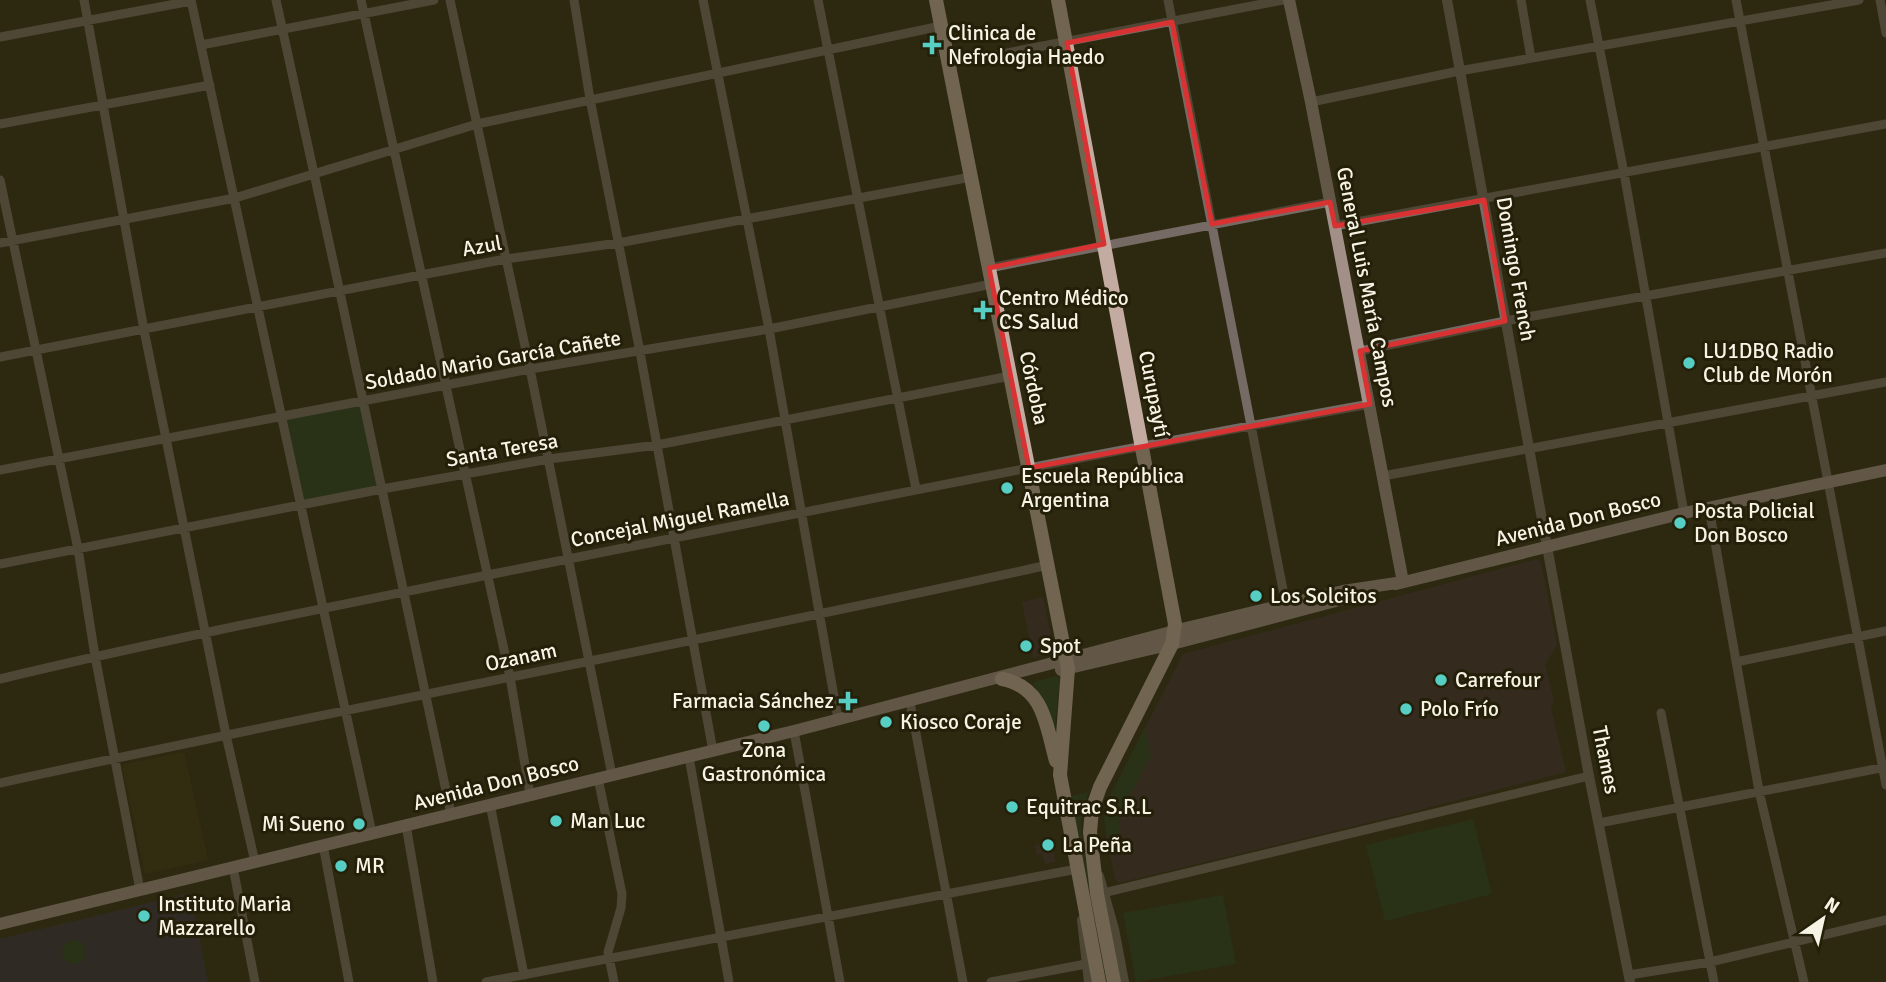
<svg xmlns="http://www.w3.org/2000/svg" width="1886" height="982" font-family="Signika,sans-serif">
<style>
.commercial{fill:#3d2a2d}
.built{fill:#393213}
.education{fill:#332c3c}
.green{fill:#243a21}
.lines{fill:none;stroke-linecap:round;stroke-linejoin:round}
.minor{stroke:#766a65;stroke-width:9}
.tertiary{stroke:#766a65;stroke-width:10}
.secondary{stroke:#a28f87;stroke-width:12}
.primary{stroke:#c4aba1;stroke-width:14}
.marked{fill:none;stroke:#d83232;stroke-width:5;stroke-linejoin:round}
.poi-dot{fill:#56cec4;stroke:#241f08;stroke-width:2.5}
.labels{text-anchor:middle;stroke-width:6;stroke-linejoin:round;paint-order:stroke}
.poi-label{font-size:21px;fill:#f7f4e6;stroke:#241f08;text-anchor:start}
.street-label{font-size:21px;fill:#f7f4e6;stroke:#241f08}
</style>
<rect width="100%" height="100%" fill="#2d2911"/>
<!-- commercial -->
<path class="commercial" d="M 1537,559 L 1541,562 L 1557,645 L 1545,665 L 1554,700 L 1551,708 L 1566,772 L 1400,815 L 1119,883 L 1115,879 L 1106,836 L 1106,804 L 1183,654 Z
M 1043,597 L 1054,651 L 1033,658 L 1022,602 Z
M 1051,841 L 1056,862 L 1045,864 L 1042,854 L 1037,855 L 1035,845 Z"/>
<!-- built -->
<path class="built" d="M 184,752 L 208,860 L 145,874 L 122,765 Z"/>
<!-- education -->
<path class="education" d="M 190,893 L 208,982 L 0,982 L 0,939 Z"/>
<!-- green -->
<path class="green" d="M 365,401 L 382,489 L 302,506 L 281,417 Z
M 1057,676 L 1060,679 L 1054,738 L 1046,707 L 1033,684 L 1036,681 Z
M 1145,727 L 1151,755 L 1121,813 L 1119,833 L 1109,851 L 1104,818 L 1106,804 Z
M 1088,792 L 1081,820 L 1082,842 L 1109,982 L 1106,982 L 1071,796 Z
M 1473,819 L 1492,894 L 1385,921 L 1366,845 Z
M 1223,895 L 1236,964 L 1136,982 L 1123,913 Z
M62 952a12 12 0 1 1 24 0a12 12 0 1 1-24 0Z"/>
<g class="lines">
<!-- minor -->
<path class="minor" d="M 84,0 L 144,330 L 226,735 L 255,862
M 191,0 L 372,833
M 276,0 C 336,271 394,542 451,814
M 361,0 L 510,677 L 530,794
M 450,0 L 530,369 L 612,775
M 574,0 L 590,99 L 640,352 L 713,751
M 703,0 L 769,329 L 838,719
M 818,0 L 916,489
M 1168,0 L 1286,605
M 1521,0 L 1531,58
M 1590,0 L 1624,173 L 1684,513
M 1736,0 L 1886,785
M 1880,0 L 1886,33
M 0,37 L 191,1
M 201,45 L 434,0
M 949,64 L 1283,0
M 1311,102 L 1459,71 L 1859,0
M 0,124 L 210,85
M 0,180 L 78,549 L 95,656 L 140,890
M 1335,226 L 1886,124
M 0,243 L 235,198 L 477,124 L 941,26
M 989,268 L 1330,202
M 1360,351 L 1505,321 L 1886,253
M 0,357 L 421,275 L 506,259 L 618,243 L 971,177
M 0,470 L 530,369 L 769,329 L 992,284
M 1383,476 L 1886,382
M 1709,508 L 1759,791 L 1804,982
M 0,564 L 382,489 L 549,459 L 657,445 L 1010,376
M 1736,662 L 1886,631
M 0,679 C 162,640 325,608 488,575 C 781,517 1075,457 1370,404
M 910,702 L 963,982
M 1661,713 L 1714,982
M 794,731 L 840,982
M 689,757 L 729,982
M 598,778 L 622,894 L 621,908 L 608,952 L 614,982
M 0,783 C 349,707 700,642 1048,565
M 490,804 L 524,975
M 1599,823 L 1886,767
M 406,825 L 433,982
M 323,845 L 349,982
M 233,867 L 255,982
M 1099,894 L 1589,776
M 1629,975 L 1710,962 L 1886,920
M 486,982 L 1077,869
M 991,982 L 1086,964"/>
<!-- tertiary -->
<path class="tertiary" d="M 1447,0 L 1589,776 L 1630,982
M 1099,876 L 1114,929 L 1124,982
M 1082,920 L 1089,982"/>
<!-- secondary -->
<path class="secondary" d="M 1289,0 L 1311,102 L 1403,582
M 1396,584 L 1684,513 L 1886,470
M 1061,670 L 1172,644 L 1362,594
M 0,924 L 794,731 L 1186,628 L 1343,591 L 1403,582"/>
<!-- primary -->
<path class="primary" d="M 936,0 L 1068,669 L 1060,775 L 1099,982
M 1058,0 L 1175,624 L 1172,644 L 1100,787 L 1092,810 L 1090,832 L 1097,894 L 1114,982
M 1002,679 C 1044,687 1046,725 1056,761"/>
</g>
<!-- marked area -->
<path d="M0 0H1886V982H0ZM 1172,22 L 1212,224 L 1330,202 L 1335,226 L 1484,200 L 1505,321 L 1360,351 L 1370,404 L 1029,468 L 989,268 L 1104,244 L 1067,43 Z" fill="#2d2911" fill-opacity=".55" fill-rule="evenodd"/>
<path class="marked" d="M 1172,22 L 1212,224 L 1330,202 L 1335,226 L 1484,200 L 1505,321 L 1360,351 L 1370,404 L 1029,468 L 989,268 L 1104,244 L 1067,43 Z"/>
<!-- markers -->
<g class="poi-dot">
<path d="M928.5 34.5h7v7h7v7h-7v7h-7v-7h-7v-7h7z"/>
<path d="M979.5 299.5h7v7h7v7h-7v7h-7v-7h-7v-7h7z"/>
<circle cx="1689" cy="363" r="7"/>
<circle cx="1007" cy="488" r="7"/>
<circle cx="1680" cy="523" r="7"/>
<circle cx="1256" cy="596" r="7"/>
<circle cx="1026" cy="646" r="7"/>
<circle cx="1441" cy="680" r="7"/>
<path d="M844.5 690.5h7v7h7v7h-7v7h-7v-7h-7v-7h7z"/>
<circle cx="1406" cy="709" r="7"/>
<circle cx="886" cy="722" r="7"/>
<circle cx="764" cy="726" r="7"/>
<circle cx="1012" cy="807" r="7"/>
<circle cx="556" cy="821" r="7"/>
<circle cx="359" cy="824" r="7"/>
<circle cx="1048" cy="845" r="7"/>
<circle cx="341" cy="866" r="7"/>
<circle cx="144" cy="916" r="7"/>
</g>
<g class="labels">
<!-- poi labels -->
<g class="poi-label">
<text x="948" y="40">Clinica de<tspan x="948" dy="24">Nefrologia Haedo</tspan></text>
<text x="999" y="305">Centro Médico<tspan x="999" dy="24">CS Salud</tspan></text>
<text x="1703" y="358">LU1DBQ Radio<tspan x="1703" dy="24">Club de Morón</tspan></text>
<text x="1021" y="483">Escuela República<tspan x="1021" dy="24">Argentina</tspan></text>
<text x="1694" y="518">Posta Policial<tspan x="1694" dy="24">Don Bosco</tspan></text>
<text x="1270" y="603">Los Solcitos</text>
<text x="1040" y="653">Spot</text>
<text x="1455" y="687">Carrefour</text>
<text x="834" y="708" text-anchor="end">Farmacia Sánchez</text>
<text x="1420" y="716">Polo Frío</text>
<text x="900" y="729">Kiosco Coraje</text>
<text x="764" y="757" text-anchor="middle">Zona<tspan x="764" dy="24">Gastronómica</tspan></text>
<text x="1026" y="814">Equitrac S.R.L</text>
<text x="570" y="828">Man Luc</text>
<text x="345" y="831" text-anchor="end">Mi Sueno</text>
<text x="1062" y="852">La Peña</text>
<text x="355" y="873">MR</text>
<text x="158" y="911">Instituto Maria<tspan x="158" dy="24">Mazzarello</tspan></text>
</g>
<!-- street labels -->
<g class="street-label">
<text transform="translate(482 246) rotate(-10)" y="7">Azul</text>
<text transform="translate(1516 269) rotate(80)" y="7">Domingo French</text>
<text transform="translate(1367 287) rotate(79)" y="7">General Luis María Campos</text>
<text transform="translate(493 360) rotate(-10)" y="7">Soldado Mario García Cañete</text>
<text transform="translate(1034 388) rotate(78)" y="7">Córdoba</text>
<text transform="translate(1154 394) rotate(79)" y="7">Curupaytí</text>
<text transform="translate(502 450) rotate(-10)" y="7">Santa Teresa</text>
<text transform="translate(680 519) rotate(-11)" y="7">Concejal Miguel Ramella</text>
<text transform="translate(1578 519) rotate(-14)" y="7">Avenida Don Bosco</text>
<text transform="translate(521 657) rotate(-12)" y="7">Ozanam</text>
<text transform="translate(1606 760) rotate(79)" y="7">Thames</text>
<text transform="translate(496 783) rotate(-14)" y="7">Avenida Don Bosco</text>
</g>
</g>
<!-- north arrow -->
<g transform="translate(1823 919) rotate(34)" stroke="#241f08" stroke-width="5" paint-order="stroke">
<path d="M0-5L12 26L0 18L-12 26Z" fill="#f7f4e6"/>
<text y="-10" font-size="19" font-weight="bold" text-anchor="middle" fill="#f7f4e6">N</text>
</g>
</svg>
